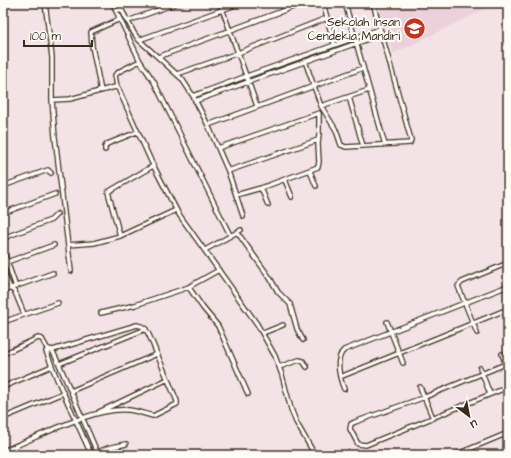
<svg xmlns="http://www.w3.org/2000/svg" width="511" height="458" font-family="'Architects Daughter',sans-serif">
<style>
.built{fill:#edd1da}
.lines{fill:none;stroke-linecap:round;stroke-linejoin:round}
.street-casing{stroke:#3b2a1e;stroke-width:6}
.street{stroke:#fdfcf7;stroke-width:3.5}
.labels{text-anchor:middle;stroke-width:4;stroke-linejoin:round;paint-order:stroke}
.poi-label{font-size:12px;fill:#3b2a1e;stroke:#fdfcf7;text-anchor:end}
</style>
<rect width="100%" height="100%" fill="#f4e3e6"/>
<filter id="ink" filterUnits="userSpaceOnUse"><feTurbulence type="fractalNoise" baseFrequency=".025" numOctaves="2"/><feDisplacementMap in="SourceGraphic" scale="8" xChannelSelector="R" yChannelSelector="G"/><feConvolveMatrix kernelMatrix="1 2 1 2 8 2 1 2 1" color-interpolation-filters="sRGB"/></filter>
<g filter="url(#ink)">
<!-- built -->
<path class="built" d="M 378,3 L 497,3 L 393,54 Z"/>
<g class="lines">
<defs>
<path id="street" d="M 45,3 L 52,57 L 52,100 L 55,137 L 71,271
M 113,3 L 116,11
M 118,3 L 134,33 L 139,40 L 182,79 L 193,96 L 208,125 L 228,171 L 243,216
M 220,3 L 257,106
M 323,3 L 334,44
M 345,3 L 385,145
M 121,9 L 116,11 L 140,61 L 154,82 L 230,235
M 128,21 L 177,3
M 139,40 L 241,3
M 158,57 L 304,3
M 305,61 L 321,106 L 336,130 L 341,145 L 346,147 L 410,143 L 411,140 L 373,3
M 177,74 L 238,53 L 327,18
M 117,87 L 115,75 L 120,71 L 140,61
M 101,91 L 92,46 L 91,32 L 120,19
M 193,96 L 247,76 L 380,29
M 349,97 L 363,146
M 52,100 L 70,99 L 115,87 L 118,88 L 151,161 L 178,213 L 257,324 L 275,356 L 282,375 L 291,409 L 296,422 L 315,455
M 195,101 L 382,34
M 321,106 L 369,90
M 208,125 L 363,68
M 218,148 L 319,113 L 319,134 L 318,144 L 319,162 L 318,167 L 261,188 L 236,195
M 105,150 L 105,147 L 107,144 L 137,132
M 228,171 L 318,140
M 310,171 L 316,186
M 285,180 L 292,197
M 3,186 L 45,171 L 48,170 L 51,173
M 261,188 L 268,205
M 3,213 L 55,194
M 237,232 L 270,278 L 278,292 L 290,304 L 297,329 L 303,340
M 120,236 L 108,192 L 153,166
M 3,238 L 51,220 L 57,214
M 68,245 L 94,243 L 120,236 L 176,210
M 3,250 L 16,287
M 205,250 L 241,230
M 7,262 L 54,245
M 3,270 L 10,288 L 15,292 L 24,314
M 219,270 L 192,285 L 190,286 L 190,289 L 203,308 L 218,326 L 248,394
M 3,291 L 53,273
M 101,313 L 135,305 L 189,287
M 3,322 L 58,303
M 387,322 L 403,363
M 263,333 L 283,325
M 477,333 L 458,286 L 462,282 L 508,263
M 46,351 L 57,379 L 91,454
M 3,354 L 38,338 L 42,339 L 47,348 L 52,350 L 59,364 L 97,452
M 502,354 L 508,371
M 508,363 L 425,397 L 355,422 L 351,424 L 350,429 L 358,444 L 366,445 L 508,387
M 59,364 L 146,329
M 279,367 L 299,360 L 303,361 L 307,367
M 480,368 L 490,394
M 340,377 L 508,309
M 3,387 L 52,366
M 420,387 L 433,418
M 344,389 C 340,379 334,359 344,350 L 508,286
M 71,391 L 157,354
M 99,412 L 168,379
M 3,418 L 63,393
M 3,451 C 37,438 94,406 129,410 C 137,411 145,414 153,416 L 177,404 L 177,401 L 149,335 C 146,329 144,326 137,325 L 46,352
M 89,455 L 108,448 L 126,444
M 455,455 L 508,433"/>
</defs>
<!-- street casing -->
<use href="#street" class="street-casing"/>
<!-- street -->
<use href="#street" class="street"/>
</g>
</g>
<!-- icons -->
<defs>
<symbol id="school-disc" viewBox="-11 -11 22 22"><circle r="9.5" fill="#c8321e" stroke="#fdfcf7"/><path d="M0-5L7-2L0 1L-7-2ZM-4 1L0 2.5L4 1V4Q0 6-4 4Z" fill="#fff"/></symbol>
</defs>
<g fill-rule="evenodd">
<use href="#school-disc" x="402" y="16" width="25" height="25"/>
</g>
<g class="labels">
<!-- poi labels -->
<g class="poi-label">
<text x="400" y="26">Sekolah Insan<tspan x="400" dy="14">Cendekia Mandiri</tspan></text>
</g>
</g>
<!-- margin -->
<rect width="511" height="458" fill="none" stroke="#fdfcf7" stroke-width="16"/>
<rect x="8" y="8" width="495" height="442" fill="none" stroke="#3b2a1e" stroke-width="1.5" filter="url(#ink)"/>
<!-- north arrow -->
<g transform="translate(469 416) rotate(148)" stroke="#fdfcf7" stroke-width="3" paint-order="stroke">
<path d="M0-3L7 15L0 10L-7 15Z" fill="#3b2a1e"/>
<text y="-6" font-size="11" font-weight="bold" text-anchor="middle" fill="#3b2a1e">U</text>
</g>
<!-- scale -->
<path d="M24 40v6h68v-6" fill="none" stroke="#3b2a1e" stroke-width="2"/>
<text x="30" y="40" font-size="12" fill="#3b2a1e" stroke="#fdfcf7" stroke-width="3" paint-order="stroke">100 m</text>
</svg>
